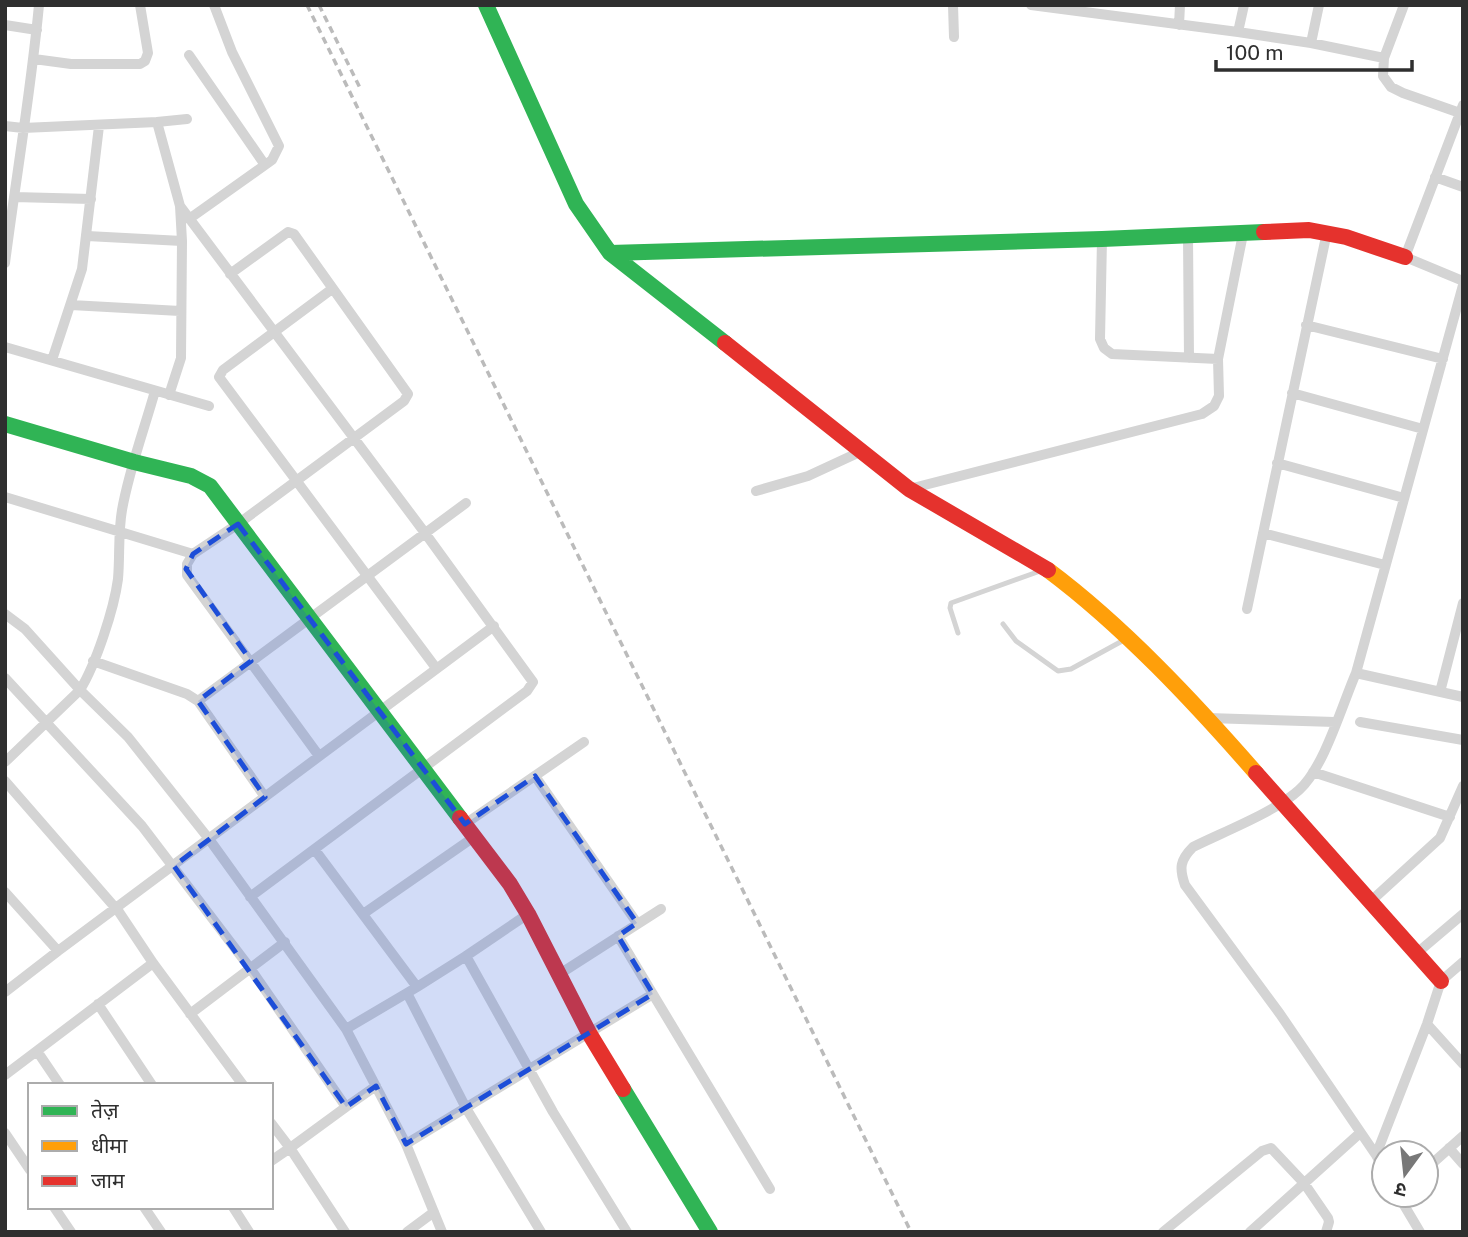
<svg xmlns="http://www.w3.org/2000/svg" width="1468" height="1237" font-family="'Public Sans','Noto Sans Devanagari',sans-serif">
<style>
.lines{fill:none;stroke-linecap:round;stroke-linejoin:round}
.lane{stroke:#d4d4d4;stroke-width:5}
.street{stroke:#d4d4d4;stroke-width:10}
.fast{stroke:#30b455;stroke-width:16}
.slow{stroke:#ff9f0a;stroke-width:16}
.jam{stroke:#e5322d;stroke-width:16}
.rail{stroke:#bbb;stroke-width:3.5;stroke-dasharray:7 5;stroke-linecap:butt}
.marked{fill:#1d4ed8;fill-opacity:0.2;stroke:#1d4ed8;stroke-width:5;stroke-dasharray:14 9;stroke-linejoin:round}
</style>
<rect width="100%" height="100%" fill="#fff"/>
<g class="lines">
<!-- lane -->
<path class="lane" d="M 1003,624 L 1016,641 L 1058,671 L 1071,669 L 1124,640
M 958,633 L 950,608 L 951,603 L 1043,570"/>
<!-- street -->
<path class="street" d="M 953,5 L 954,37
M 1031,5 L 1238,32 L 1311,43 L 1384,58 L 1383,76 L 1391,87 L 1403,93 L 1460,113
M 5,25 L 37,30
M 1179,25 L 1180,5
M 1238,32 L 1244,5
M 1311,43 L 1319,5
M 189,55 L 265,165
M 1384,58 L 1404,5
M 34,59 L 71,64 L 140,64 L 145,61 L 148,53 L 140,5
M 1463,105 L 1405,257 L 1463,281
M 5,126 L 23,128 L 157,122
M 1435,177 L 1463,187
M 14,197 L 91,199
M 180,206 L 425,533 L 533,682 L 527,691 L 250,897
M 189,219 L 272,160 L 279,146 L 232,52 L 214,5
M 87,236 L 182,241
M 1188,236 L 1189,358
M 1102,239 L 1100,339 L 1104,348 L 1112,354 L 1218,359
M 5,263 C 16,177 31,91 39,5
M 230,274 L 288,232 L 294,234 L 408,394 L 404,401 L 238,524 L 193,554 L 187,564 L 187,575 L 319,756
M 332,289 L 223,370 L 219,377 L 436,668
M 71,305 L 180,311
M 1306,325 L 1443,359
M 5,347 L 209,406
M 52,360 L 82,269 L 99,126
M 1292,393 L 1423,429
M 169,395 L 181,358 L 182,241 L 180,206 L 157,122 L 187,119
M 1277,463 L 1404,498
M 909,489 L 1202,414 L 1214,406 L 1219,396 L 1218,359 L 1243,234
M 756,491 L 808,476 L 862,451
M 5,497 L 193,554
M 1263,533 L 1385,565
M 1247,609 L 1327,232
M 5,614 L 25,629 L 80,690 L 128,737 L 209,839 L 346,1029 L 406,1144 L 442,1232
M 93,661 L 187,694 L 198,701 L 466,503
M 1356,673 L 1463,285
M 5,678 L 142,826 L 250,968 L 346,1107 L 290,1148 L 345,1232
M 1440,692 L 1463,603
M 198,701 L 265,797
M 1208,718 L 1335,722
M 1360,722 L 1463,740
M 5,762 L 80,690 C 96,664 114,609 118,579 C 120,556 118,533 122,510 C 129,470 144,430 155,391
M 1313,772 L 1450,817
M 535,776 L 637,923
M 5,781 L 119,912 L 153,963 L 243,1085
M 465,824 L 584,742
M 315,850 L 417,987 L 407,993 L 466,1108 L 541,1232
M 5,892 L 58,951 L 494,626
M 1371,901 L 1440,838 L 1463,786
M 363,914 L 474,837
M 618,936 L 770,1189
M 1417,953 L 1463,914
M 466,956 L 528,914
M 558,975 L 661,909
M 417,987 L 466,956 L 553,1112 L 627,1232
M 5,992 L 58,951
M 98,1004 L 152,1085
M 190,1014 L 285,942
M 1427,1024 L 1463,1064
M 346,1029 L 407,993
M 37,1051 L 60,1085
M 5,1075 L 153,963
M 346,1107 L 376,1086
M 271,1123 L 290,1148 L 271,1161
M 5,1133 L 30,1170
M 406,1144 L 653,994
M 1449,1148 L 1463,1164
M 1376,1155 L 1280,1014 L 1185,885 C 1179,868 1180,860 1193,847 C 1223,832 1275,812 1299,790 C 1324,768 1342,705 1356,673 L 1463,697
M 1426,1169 L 1463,1136
M 1384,1170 L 1376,1155 L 1427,1024 L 1441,981 L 1463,962
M 1398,1195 L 1420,1232
M 54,1207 L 71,1232
M 144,1207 L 161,1232
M 233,1207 L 249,1232
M 407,1232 L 434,1212
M 1163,1232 L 1262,1151 L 1271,1148 L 1304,1183 L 1328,1218 L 1329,1222 L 1326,1232
M 1250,1232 L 1360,1133"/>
<!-- fast -->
<path class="fast" d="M 486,5 L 576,204 L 610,253 L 725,343
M 610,253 L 1102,239 L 1264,232
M 5,424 L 134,462 L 191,476 L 210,486 L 460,818
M 623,1089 L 710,1232"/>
<!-- slow -->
<path class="slow" d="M 1048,570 C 1123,626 1194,702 1256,773"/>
<!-- jam -->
<path class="jam" d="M 1264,232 L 1309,230 L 1346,237 L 1405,257
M 725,343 L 909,489 L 1048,570
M 1256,773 L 1441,981
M 460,818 L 510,884 L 528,914 L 589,1033 L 623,1089"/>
<!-- rail -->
<path class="rail" d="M 307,5 L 911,1232
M 319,5 L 361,90"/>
</g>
<!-- marked area -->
<path class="marked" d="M 238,524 L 465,824 L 535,776 L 637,923 L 618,936 L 653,994 L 406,1144 L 376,1086 L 346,1107 L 174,866 L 265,797 L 198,701 L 251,661 L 186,569 L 193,554 Z"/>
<!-- border -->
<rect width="1468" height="1237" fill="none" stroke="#2f2f2f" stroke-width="14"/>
<!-- legend -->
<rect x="28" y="1083" width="245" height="126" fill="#ffffff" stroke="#acacac" stroke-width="2"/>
<rect x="42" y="1106" width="35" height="10" fill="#30b455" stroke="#acacac" stroke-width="2"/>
<text x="91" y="1118" font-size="21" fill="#2f2f2f">तेज़</text>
<rect x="42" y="1141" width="35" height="10" fill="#ff9f0a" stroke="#acacac" stroke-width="2"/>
<text x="91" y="1153" font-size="21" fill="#2f2f2f">धीमा</text>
<rect x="42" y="1176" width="35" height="10" fill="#e5322d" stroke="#acacac" stroke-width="2"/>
<text x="91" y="1188" font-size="21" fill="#2f2f2f">जाम</text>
<!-- north arrow -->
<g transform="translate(1405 1174) rotate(195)"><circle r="33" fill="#ffffff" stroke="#acacac" stroke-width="2"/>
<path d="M0-5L12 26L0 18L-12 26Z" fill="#787878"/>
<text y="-10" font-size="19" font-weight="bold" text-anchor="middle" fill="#2f2f2f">उ</text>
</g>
<!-- scale -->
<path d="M1216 60v10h196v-10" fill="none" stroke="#2f2f2f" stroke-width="3.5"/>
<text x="1226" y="60" font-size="21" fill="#2f2f2f" stroke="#ffffff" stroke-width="5" paint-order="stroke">100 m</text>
</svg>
